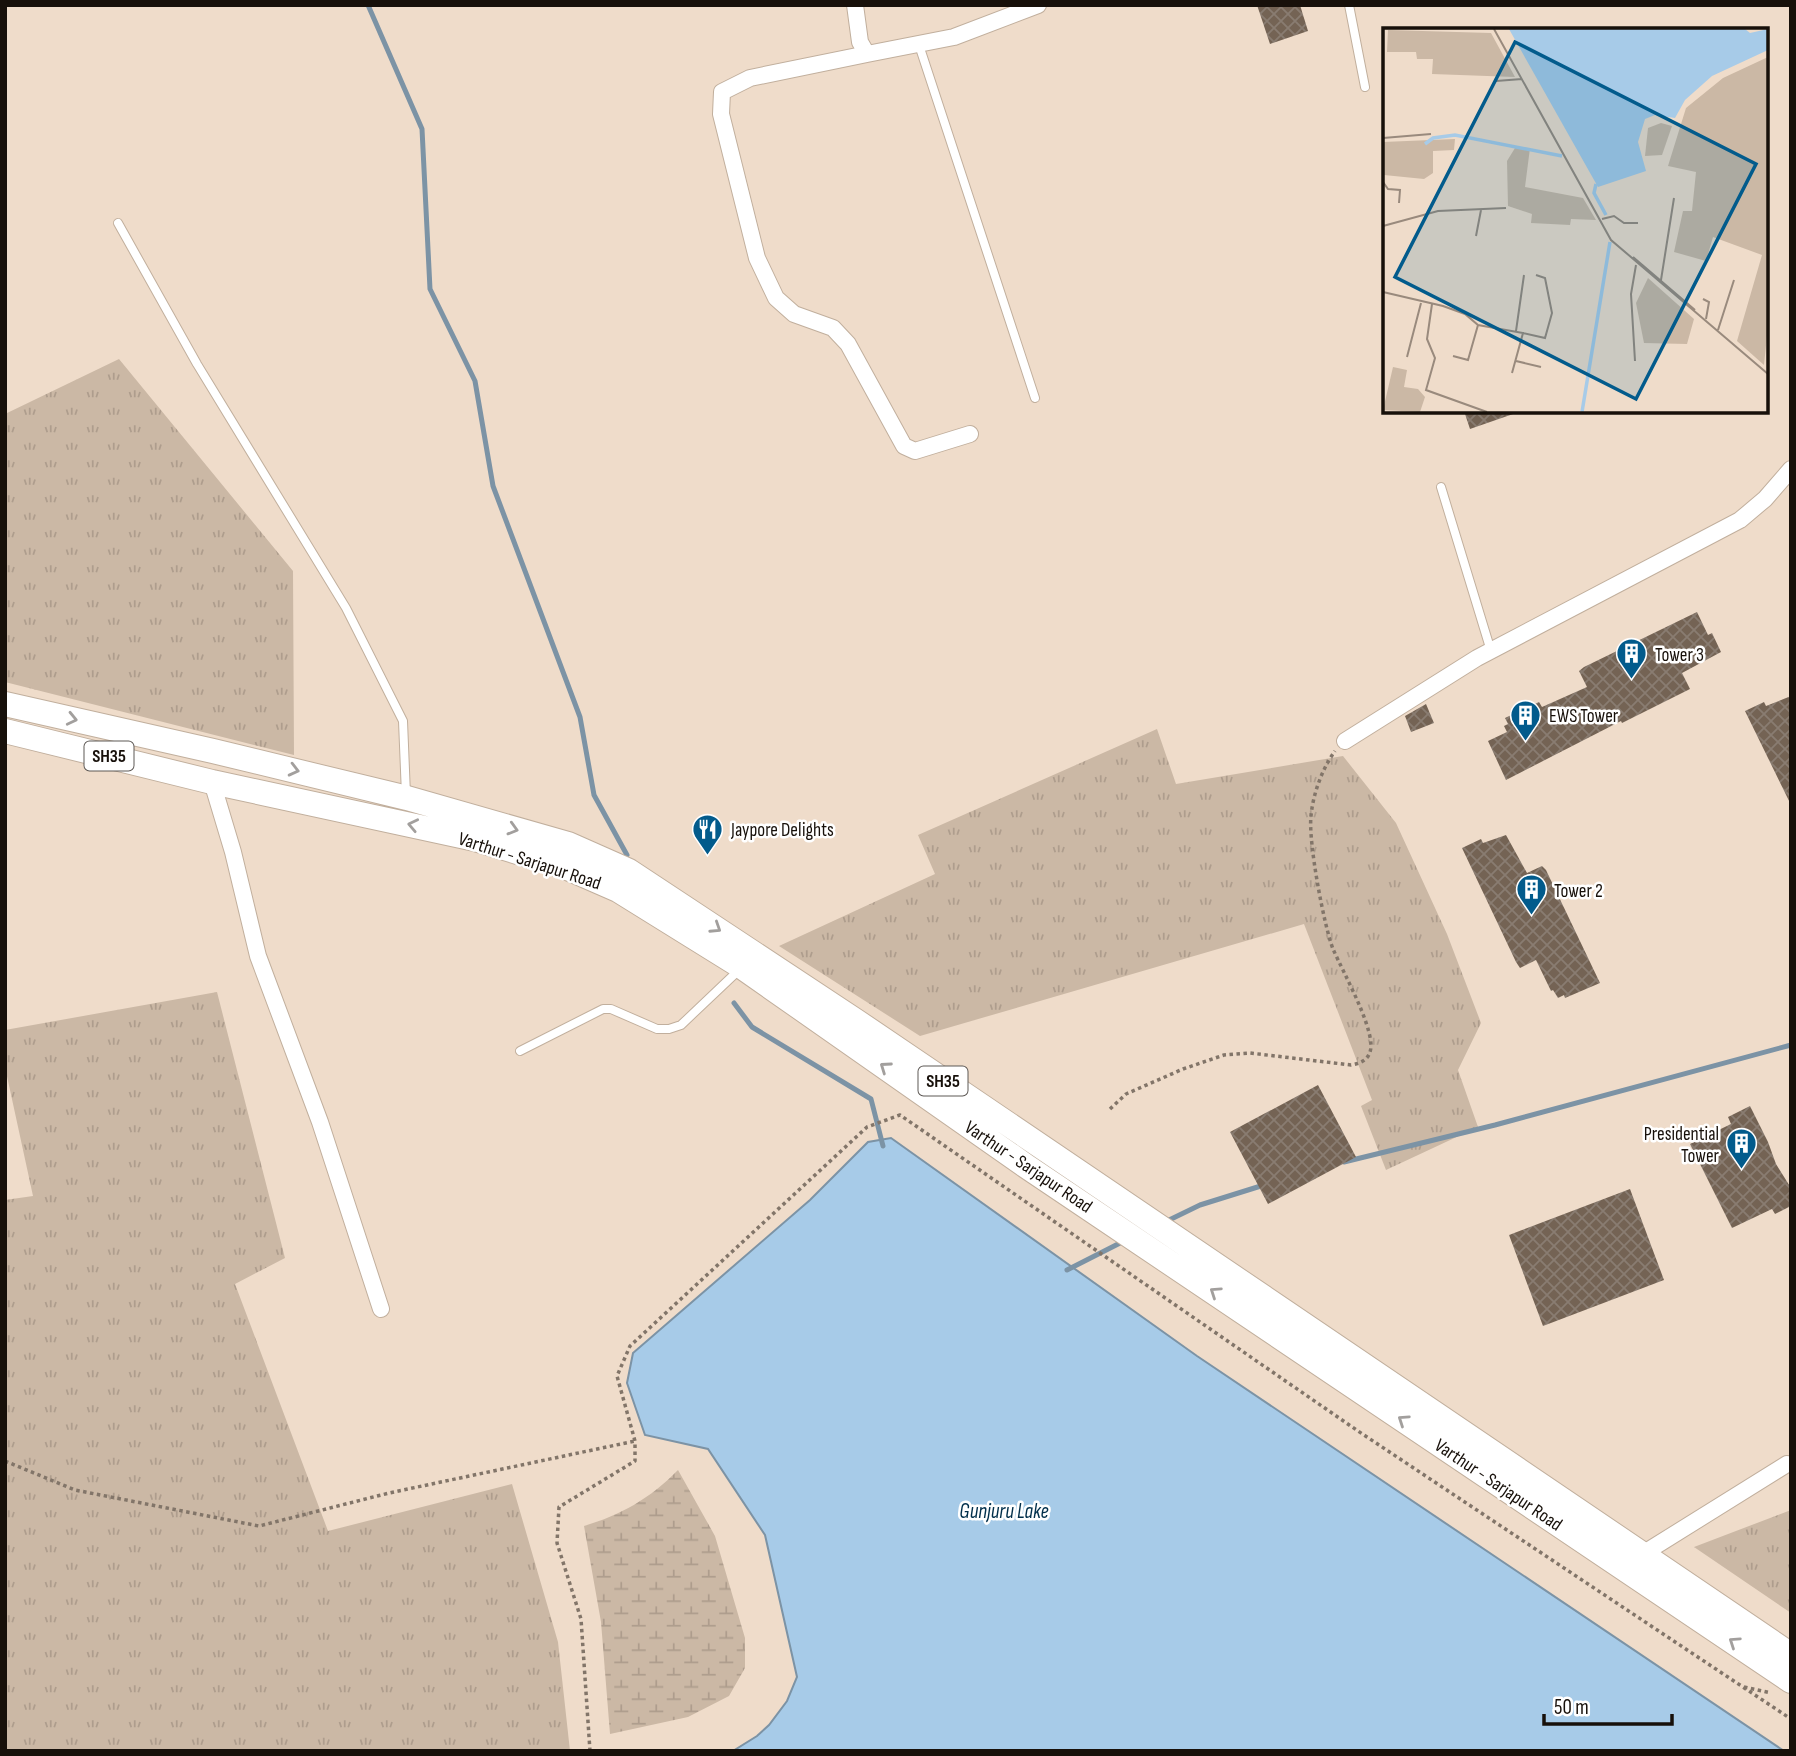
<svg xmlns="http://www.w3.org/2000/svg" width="1796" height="1756" font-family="'Sofia Sans Condensed',sans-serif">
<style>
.grass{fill:url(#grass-tufts)}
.wetland{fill:url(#wetland-marsh)}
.water{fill:#a7cbe8;stroke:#7c93a5;stroke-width:2}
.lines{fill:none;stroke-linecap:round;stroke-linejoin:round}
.stream{stroke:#7c93a5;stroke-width:5}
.building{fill:url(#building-cross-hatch)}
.service-casing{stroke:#c1af9d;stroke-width:10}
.minor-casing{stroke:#c1af9d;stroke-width:18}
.primary-casing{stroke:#c1af9d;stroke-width:26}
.path{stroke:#827569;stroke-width:3.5;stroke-dasharray:3.5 3.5;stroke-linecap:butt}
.service{stroke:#fff;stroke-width:8}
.minor{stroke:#fff;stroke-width:16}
.primary{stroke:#fff;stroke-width:24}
.oneway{stroke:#a29f9d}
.labels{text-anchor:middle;stroke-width:5;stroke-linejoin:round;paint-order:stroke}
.shield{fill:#fff;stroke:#5d5854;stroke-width:2}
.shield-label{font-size:18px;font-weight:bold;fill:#17100a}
.poi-label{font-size:19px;fill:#17100a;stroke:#fff;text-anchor:start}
.street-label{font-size:19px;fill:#17100a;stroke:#fff}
.water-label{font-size:21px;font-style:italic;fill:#012f4b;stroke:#fff}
.inset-river{fill:none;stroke:#a7cbe8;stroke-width:3.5}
.inset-road{fill:none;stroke:#998a7d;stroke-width:2}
.view{fill:#025b8c;fill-opacity:0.15;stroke:#025b8c;stroke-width:3.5}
.inset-edge{fill:none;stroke:#17100a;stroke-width:3.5}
</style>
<defs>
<pattern id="grass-tufts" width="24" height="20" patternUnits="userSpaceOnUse" patternTransform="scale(1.75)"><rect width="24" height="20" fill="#cbb8a5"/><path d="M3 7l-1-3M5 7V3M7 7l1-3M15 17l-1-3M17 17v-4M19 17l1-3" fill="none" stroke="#ae9d8d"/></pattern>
<pattern id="wetland-marsh" width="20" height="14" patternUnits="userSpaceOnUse" patternTransform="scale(1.75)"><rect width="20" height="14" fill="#cbb8a5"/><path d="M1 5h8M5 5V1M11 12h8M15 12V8" fill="none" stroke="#ae9d8d"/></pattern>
<pattern id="building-cross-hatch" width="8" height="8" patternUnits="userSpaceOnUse" patternTransform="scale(1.75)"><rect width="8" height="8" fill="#746354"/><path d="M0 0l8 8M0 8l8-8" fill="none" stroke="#897c71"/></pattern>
</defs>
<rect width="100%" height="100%" fill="#efdcca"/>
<!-- grass -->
<path class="grass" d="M 119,359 L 293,571 L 294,755 L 5,682 L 5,414 Z
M 1157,729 L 1176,784 L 1343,756 L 1396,823 L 1447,934 L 1481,1023 L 1458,1070 L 1478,1127 L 1386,1170 L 1361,1106 L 1372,1100 L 1304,924 L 920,1036 L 779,946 L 935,874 L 918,835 Z
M 217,992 L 285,1258 L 235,1284 L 328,1531 L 512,1484 L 558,1642 L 570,1751 L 5,1751 L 5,1200 L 33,1196 L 5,1067 L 5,1030 Z
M 1791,1510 L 1791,1613 L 1694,1547 Z"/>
<!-- wetland -->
<path class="wetland" d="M 678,1470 L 715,1536 L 745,1638 L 745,1668 L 729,1696 L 688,1717 L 610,1734 L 601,1622 L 584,1526 C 621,1515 651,1498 678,1470 Z"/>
<!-- water -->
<path class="water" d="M 891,1138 L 1197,1356 L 1784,1751 L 733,1751 L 757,1736 L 769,1725 L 787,1701 L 797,1677 L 765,1535 L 708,1449 L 645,1435 L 627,1383 L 633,1353 L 810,1200 L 868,1142 Z"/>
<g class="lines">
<!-- stream -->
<path class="stream" d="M 368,5 L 422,129 L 430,289 L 475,381 L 493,486 L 580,717 L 594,795 L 627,855
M 734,1003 L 752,1027 L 871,1099 L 883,1146
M 1344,1162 L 1495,1125 L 1791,1045
M 1165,1222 L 1200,1205 L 1264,1185
M 1067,1270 L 1124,1241"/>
</g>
<!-- building -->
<path class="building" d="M 1257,5 L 1300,5 L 1308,31 L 1270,44 Z
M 1464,411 L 1516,411 L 1516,413 L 1470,429 Z
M 1697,612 L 1708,635 L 1712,633 L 1721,652 L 1682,673 L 1690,689 L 1622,723 L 1621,721 L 1506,780 L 1488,741 L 1507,732 L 1504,726 L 1508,724 L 1505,718 L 1539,702 L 1542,707 L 1587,687 L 1579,671 L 1584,667 Z
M 1791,696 L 1791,805 L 1745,711 L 1764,702 L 1766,706 Z
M 1426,704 L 1434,723 L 1411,732 L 1405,716 Z
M 1506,835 L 1527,873 L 1542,866 L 1546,870 L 1600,983 L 1565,998 L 1564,995 L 1558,998 L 1553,990 L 1551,991 L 1536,960 L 1520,968 L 1516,962 L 1462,848 L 1481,839 L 1483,843 Z
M 1318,1085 L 1356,1157 L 1268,1204 L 1230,1132 Z
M 1750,1106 L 1768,1142 L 1776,1164 L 1791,1188 L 1791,1206 L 1775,1214 L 1772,1209 L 1732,1228 L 1690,1144 L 1731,1124 L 1728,1117 Z
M 1630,1189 L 1664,1280 L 1543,1326 L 1509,1235 Z"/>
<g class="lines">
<defs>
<path id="service" d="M 1349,5 L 1365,87
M 919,45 L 1035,398
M 118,223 L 197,364 L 346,608 L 403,721 L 406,795
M 1441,487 L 1491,651
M 520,1051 L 603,1009 L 611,1009 L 657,1029 L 669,1029 L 681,1025 L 739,970"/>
<path id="minor" d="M 855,5 L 860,42 L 867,54 L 954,37 L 1038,5
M 867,54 L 750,78 L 722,92 L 721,114 L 757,258 L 776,298 L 794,314 L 833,328 L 848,344 L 904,446 L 915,451 L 970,434
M 1345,741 L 1477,658 L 1740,520 L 1765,499 L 1791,469
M 212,782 L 233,852 L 258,956 L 320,1122 L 381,1309
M 1641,1555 L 1787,1464"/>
<path id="primary" d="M 5,704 L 213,751 L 407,798 L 568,844 L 629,871 L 856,1021 L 1791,1655
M 5,731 L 212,782 L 475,839 L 563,866 L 618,890 L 742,967 L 1026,1166 L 1791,1681"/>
</defs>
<!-- service casing -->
<use href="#service" class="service-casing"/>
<!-- minor casing -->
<use href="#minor" class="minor-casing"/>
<!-- primary casing -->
<use href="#primary" class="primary-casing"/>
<!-- path -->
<path class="path" d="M 1110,1109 L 1126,1094 L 1183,1069 L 1224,1055 L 1250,1053 L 1351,1065 C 1363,1063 1371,1058 1371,1045 C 1370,1020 1344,974 1333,949 C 1324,926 1308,841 1311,816 C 1313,794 1322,769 1335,751
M 5,1461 L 75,1490 L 259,1526 L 389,1493 L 635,1441
M 1744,1687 L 1771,1693
M 590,1751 L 581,1619 L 557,1543 L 559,1507 L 635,1461 L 635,1441 L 617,1376 L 630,1346 L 867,1127 L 900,1115 L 1358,1431 L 1791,1719"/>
<!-- service -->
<use href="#service" class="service"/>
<!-- minor -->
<use href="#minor" class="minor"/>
<!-- primary -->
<use href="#primary" class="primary"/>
</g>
<!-- one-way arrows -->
<defs><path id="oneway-chevron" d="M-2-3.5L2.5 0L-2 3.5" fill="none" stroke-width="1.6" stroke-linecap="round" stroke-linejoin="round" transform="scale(1.75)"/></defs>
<g class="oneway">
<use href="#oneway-chevron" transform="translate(72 719) rotate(13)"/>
<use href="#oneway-chevron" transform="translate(294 770) rotate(14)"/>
<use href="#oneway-chevron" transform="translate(413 825) rotate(-168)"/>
<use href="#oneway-chevron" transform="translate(513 829) rotate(16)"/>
<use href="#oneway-chevron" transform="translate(716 928) rotate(33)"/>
<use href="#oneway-chevron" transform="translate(885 1067) rotate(-145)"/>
<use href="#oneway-chevron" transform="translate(1215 1292) rotate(-146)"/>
<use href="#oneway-chevron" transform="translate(1403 1420) rotate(-146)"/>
<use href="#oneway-chevron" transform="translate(1734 1642) rotate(-146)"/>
</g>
<!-- icons -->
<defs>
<symbol id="building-pin" viewBox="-11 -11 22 30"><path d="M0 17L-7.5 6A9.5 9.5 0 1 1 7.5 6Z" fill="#025b8c" stroke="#fff"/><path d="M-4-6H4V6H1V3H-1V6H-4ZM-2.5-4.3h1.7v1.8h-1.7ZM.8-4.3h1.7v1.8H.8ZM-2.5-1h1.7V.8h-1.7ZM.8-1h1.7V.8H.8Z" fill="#fff"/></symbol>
<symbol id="restaurant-pin" viewBox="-11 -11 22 30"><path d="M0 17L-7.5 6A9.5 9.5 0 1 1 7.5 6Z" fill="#025b8c" stroke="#fff"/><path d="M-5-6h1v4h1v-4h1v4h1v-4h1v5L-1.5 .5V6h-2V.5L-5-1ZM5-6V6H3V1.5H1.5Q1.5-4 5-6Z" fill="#fff"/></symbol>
</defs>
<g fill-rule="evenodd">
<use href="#building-pin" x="1614" y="636" width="35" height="47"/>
<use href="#building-pin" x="1508" y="698" width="35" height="47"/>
<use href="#restaurant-pin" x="690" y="812" width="35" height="47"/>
<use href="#building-pin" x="1514" y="872" width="35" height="47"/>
<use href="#building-pin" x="1724" y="1126" width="35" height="47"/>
</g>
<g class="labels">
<!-- shield labels -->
<g class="shield">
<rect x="84.5" y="741.5" width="49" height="29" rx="5"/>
<rect x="918.5" y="1066.5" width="49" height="29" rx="5"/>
</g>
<g class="shield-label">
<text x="109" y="762">SH35</text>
<text x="943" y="1087">SH35</text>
</g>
<!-- poi labels -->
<g class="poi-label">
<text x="1655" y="661">Tower 3</text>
<text x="1549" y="722">EWS Tower</text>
<text x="731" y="836">Jaypore Delights</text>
<text x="1554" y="897">Tower 2</text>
<text x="1719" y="1140" text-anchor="end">Presidential<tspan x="1719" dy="22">Tower</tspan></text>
</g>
<!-- street labels -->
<g class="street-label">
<text transform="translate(530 860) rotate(18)" y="7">Varthur - Sarjapur Road</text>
<text transform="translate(1029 1166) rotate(34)" y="7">Varthur - Sarjapur Road</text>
<text transform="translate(1499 1484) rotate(34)" y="7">Varthur - Sarjapur Road</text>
</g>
<!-- water labels -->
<g class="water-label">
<text x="1004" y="1518">Gunjuru Lake</text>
</g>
</g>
<!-- overview -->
<g transform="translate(1383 28)">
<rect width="385" height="385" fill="#efdcca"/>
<path d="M 5,2 L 108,5 L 132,49 L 49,46 L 50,31 L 34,31 L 33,24 L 4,24 ZM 385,29 L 385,298 L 381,337 L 354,313 L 379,227 L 330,209 L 323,233 L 291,224 L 300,183 L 309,183 L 313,144 L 285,138 L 303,80 L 340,50 ZM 72,111 L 71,122 L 50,123 L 50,145 L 41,151 L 1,147 L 0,114 ZM 132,120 L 147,120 L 142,159 L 200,170 L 213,192 L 188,191 L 187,197 L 148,195 L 149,186 L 125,178 L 124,133 ZM 265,250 L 311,291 L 304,316 L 261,315 L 253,275 ZM 10,339 L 24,342 L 21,359 L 35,361 L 42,369 L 37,384 L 0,382 Z" fill="#cbb8a5"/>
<path d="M 278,95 L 289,98 L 279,127 L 262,128 L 265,100 Z" fill="#cbb8a5"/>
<path d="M 126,1 L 362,1 L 367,5 L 385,1 L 385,22 L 329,48 L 302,72 L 292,90 L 272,87 L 262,91 L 255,114 L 263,143 L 215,159 Z" fill="#a7cbe8"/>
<path class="inset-river" d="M 42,116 L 50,110 L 72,107 L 179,128M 213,156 L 211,165 L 223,187M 199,384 L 227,214"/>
<path class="inset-road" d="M 111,1 L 228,212 L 385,346M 113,53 L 139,51M 0,110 L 48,106M 0,154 L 5,161 L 17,162 L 16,175M 219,191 L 231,188 L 241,195 L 255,195M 0,198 L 55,183 L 123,180M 93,208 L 98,182M 250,229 L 312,282M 278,252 L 291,170M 0,264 L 60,278 L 82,286 L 95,297 L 140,305 L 129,345M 320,271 L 326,274 L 323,291M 49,276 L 44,311 L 52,330 L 43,362 L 104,384M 335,302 L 351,252M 133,303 L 141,247M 140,305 L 162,310 L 169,285 L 162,250 L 153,247M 70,328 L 85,332 L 95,297M 24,329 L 38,275M 133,333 L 158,339M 252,333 L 248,266 L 253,237"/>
<path class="view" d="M 132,14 L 373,136 L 253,371 L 12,249 Z"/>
<rect width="385" height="385" class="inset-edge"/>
</g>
<!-- border -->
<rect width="1796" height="1756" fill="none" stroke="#17100a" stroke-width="14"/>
<!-- scale -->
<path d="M1544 1714v10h128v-10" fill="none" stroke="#17100a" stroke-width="3.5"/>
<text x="1554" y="1714" font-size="21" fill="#17100a" stroke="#ffffff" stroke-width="5" paint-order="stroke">50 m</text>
</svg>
